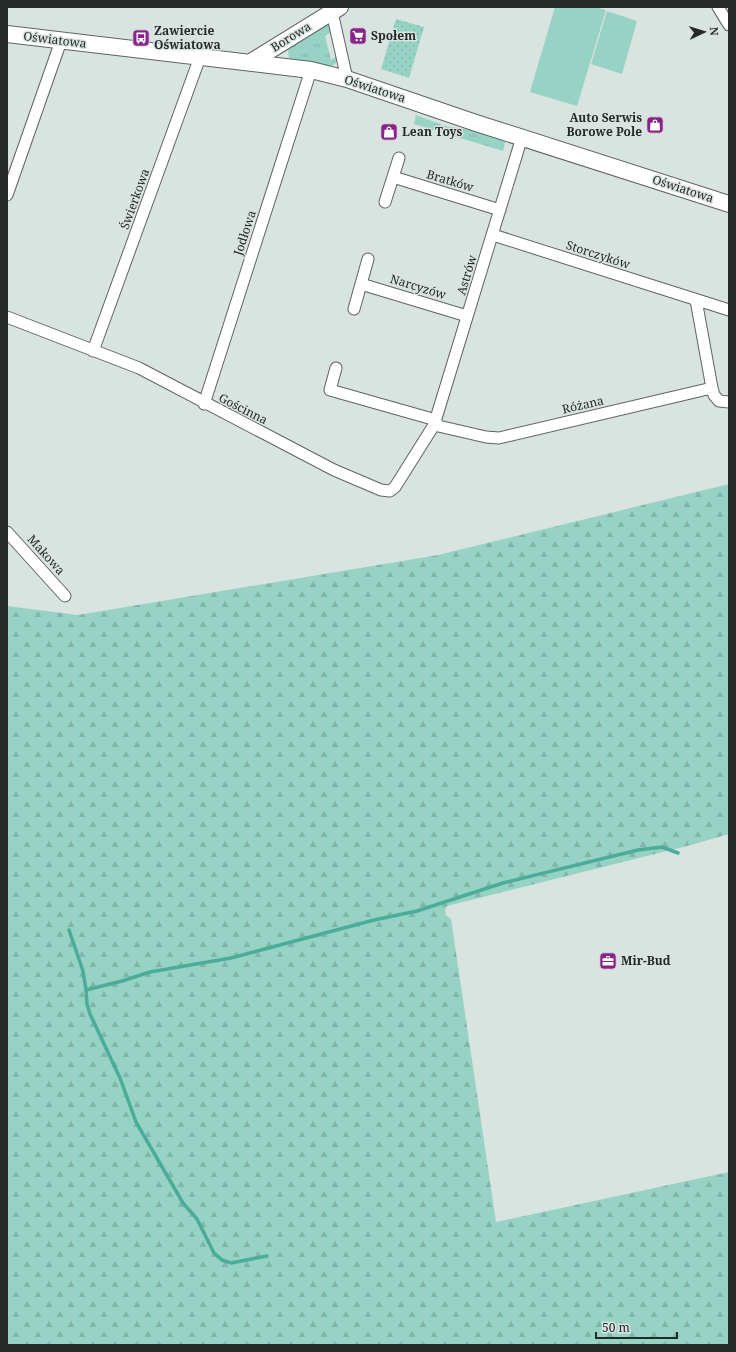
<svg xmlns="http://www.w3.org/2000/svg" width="736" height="1352" font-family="'Noto Serif',serif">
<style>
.grass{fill:url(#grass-tufts)}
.forest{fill:url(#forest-firs)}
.park{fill:url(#park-dots)}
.garden{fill:#96d3c4}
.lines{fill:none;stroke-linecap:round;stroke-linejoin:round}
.stream{stroke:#4bad99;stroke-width:3.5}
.street-casing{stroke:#5d6563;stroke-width:13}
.secondary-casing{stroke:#5d6563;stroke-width:18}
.street{stroke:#fff;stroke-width:11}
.secondary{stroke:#fff;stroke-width:16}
.labels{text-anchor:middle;stroke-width:3;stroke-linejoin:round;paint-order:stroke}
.poi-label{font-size:12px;font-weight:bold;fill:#252928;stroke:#d9e3e0;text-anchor:start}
.street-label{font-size:12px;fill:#252928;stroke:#d9e3e0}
</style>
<defs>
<pattern id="grass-tufts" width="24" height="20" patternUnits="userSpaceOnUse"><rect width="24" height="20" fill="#96d3c4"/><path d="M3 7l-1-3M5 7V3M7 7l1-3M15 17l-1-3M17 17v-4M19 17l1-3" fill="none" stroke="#81b5a8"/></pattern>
<pattern id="forest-firs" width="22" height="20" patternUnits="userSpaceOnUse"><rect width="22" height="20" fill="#96d3c4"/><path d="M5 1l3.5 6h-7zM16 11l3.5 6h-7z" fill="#81b5a8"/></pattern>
<pattern id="park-dots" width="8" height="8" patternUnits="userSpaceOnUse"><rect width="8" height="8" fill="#96d3c4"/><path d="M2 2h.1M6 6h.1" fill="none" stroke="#81b5a8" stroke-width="1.8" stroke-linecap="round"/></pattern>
</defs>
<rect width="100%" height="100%" fill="#d9e3e0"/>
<!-- grass -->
<path class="grass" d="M 325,24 L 330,26 L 332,31 L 325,36 L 331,60 L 338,55 L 336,63 L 330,67 L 289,59 L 288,48 Z
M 416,115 L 445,126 L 471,130 L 503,140 L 505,142 L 503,151 L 414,124 Z"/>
<!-- forest -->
<path class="forest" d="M 729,484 L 729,834 L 691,845 L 447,906 L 445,910 L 446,915 L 451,919 L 496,1222 L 729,1172 L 729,1345 L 7,1345 L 7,606 L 78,615 L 438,555 Z"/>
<!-- park -->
<path class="park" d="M 396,19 L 424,27 L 409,78 L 381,69 Z"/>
<!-- garden -->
<path class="garden" d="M 555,7 L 594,7 L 606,10 L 577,106 L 530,92 Z
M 607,11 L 637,21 L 622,74 L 591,64 Z"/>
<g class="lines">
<!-- stream -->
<path class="stream" d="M 69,930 L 83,971 L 86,990 L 122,981 L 150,972 L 231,958 L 374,920 L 417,911 L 503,883 L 638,850 L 662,847 L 678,853
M 86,990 L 87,1004 L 90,1014 L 120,1078 L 136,1122 L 183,1203 L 197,1219 L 214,1253 L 222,1260 L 231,1263 L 267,1256"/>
<defs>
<path id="street" d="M 718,7 L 729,25
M 332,12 L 347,79
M 393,177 L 500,210
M 7,195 L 61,41
M 385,202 L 399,158
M 493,235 L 729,310
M 361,284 L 467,316
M 696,300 L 712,388
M 354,309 L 368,259
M 7,317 L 139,368 L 334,470 L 381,490 L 390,491 L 395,487 L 434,425 L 522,137
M 93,351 L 200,57
M 336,368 L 330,390 L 436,420
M 204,404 L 311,70
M 434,425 L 486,437 L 499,438 L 712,388 L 714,395 L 719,401 L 729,402
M 7,532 L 65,596"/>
<path id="secondary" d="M 7,34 L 311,70 L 347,79 L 473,122 L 729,204
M 251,62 L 340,7"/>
</defs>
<!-- street casing -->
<use href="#street" class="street-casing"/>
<!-- secondary casing -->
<use href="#secondary" class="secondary-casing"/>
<!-- street -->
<use href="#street" class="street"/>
<!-- secondary -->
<use href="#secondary" class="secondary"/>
</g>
<!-- icons -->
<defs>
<symbol id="supermarket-square" viewBox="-11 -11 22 22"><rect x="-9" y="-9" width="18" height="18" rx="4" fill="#892289" stroke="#d9e3e0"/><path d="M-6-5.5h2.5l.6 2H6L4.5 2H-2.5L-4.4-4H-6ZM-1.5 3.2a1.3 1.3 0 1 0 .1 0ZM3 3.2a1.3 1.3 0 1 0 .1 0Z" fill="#fff"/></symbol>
<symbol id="bus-square" viewBox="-11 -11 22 22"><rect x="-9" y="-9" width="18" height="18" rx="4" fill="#892289" stroke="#d9e3e0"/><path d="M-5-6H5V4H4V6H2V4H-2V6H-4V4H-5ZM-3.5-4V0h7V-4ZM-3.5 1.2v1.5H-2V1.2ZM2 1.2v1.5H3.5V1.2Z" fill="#fff"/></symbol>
<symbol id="shop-square" viewBox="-11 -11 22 22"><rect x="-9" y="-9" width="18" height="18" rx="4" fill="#892289" stroke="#d9e3e0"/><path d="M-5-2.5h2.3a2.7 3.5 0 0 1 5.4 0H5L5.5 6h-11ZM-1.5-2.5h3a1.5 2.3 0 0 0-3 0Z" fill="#fff"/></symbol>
<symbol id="office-square" viewBox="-11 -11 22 22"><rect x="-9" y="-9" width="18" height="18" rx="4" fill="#892289" stroke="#d9e3e0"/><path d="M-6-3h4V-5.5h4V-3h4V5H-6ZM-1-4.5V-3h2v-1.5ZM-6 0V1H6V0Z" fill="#fff"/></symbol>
</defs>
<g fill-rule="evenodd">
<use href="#supermarket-square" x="348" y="26" width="20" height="20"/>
<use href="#bus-square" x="131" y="28" width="20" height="20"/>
<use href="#shop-square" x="645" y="115" width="20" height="20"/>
<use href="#shop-square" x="379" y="122" width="20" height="20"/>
<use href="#office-square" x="598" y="951" width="20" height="20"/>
</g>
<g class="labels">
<!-- poi labels -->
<g class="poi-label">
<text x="154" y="35">Zawiercie<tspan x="154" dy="14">Oświatowa</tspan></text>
<text x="371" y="40">Społem</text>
<text x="642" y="122" text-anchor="end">Auto Serwis<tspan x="642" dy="14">Borowe Pole</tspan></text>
<text x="402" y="136">Lean Toys</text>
<text x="621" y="965">Mir-Bud</text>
</g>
<!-- street labels -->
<g class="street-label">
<text transform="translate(291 37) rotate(-32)" y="4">Borowa</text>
<text transform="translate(55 40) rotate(7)" y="4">Oświatowa</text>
<text transform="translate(375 89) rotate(18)" y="4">Oświatowa</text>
<text transform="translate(450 181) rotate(17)" y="4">Bratków</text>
<text transform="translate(683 189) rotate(18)" y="4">Oświatowa</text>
<text transform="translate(135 199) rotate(-70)" y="4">Świerkowa</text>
<text transform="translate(245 233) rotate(-72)" y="4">Jodłowa</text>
<text transform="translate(598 255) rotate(18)" y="4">Storczyków</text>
<text transform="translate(467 275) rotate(-73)" y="4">Astrów</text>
<text transform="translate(418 287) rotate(17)" y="4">Narcyzów</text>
<text transform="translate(583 405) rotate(-13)" y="4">Różana</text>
<text transform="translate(243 409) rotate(27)" y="4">Gościnna</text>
<text transform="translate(46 555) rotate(48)" y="4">Makowa</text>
</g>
</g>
<!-- border -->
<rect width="736" height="1352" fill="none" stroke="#252928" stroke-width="16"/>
<!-- north arrow -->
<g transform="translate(704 32) rotate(86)" stroke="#d9e3e0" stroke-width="3" paint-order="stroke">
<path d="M0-3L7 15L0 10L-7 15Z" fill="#252928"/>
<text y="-6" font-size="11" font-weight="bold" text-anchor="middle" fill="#252928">N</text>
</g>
<!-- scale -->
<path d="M596 1332v6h81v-6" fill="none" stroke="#252928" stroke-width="2"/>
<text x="602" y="1332" font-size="12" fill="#252928" stroke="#d9e3e0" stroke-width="3" paint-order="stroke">50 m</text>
</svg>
